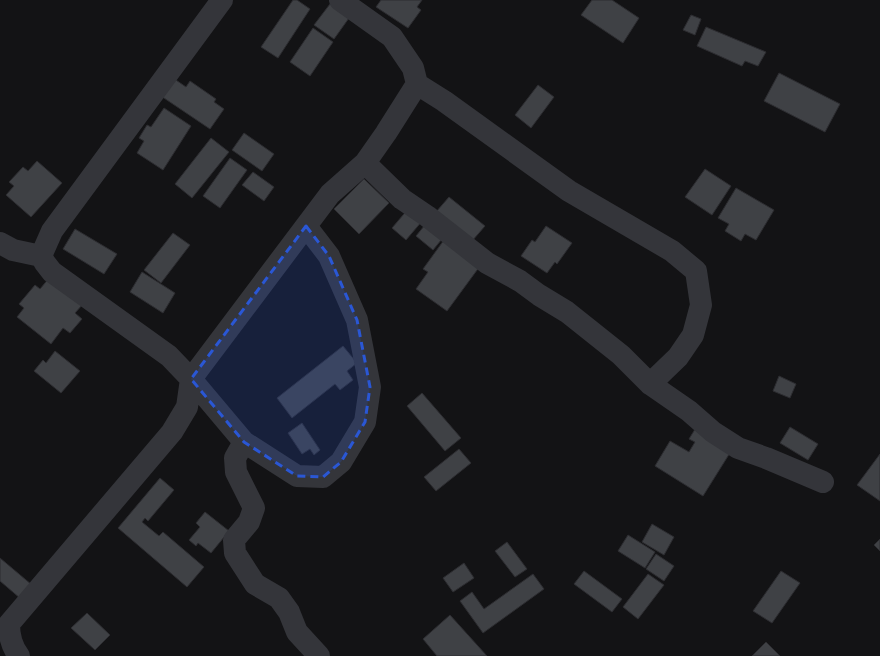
<svg xmlns="http://www.w3.org/2000/svg" width="880" height="656" font-family="'Sofia Sans Condensed',sans-serif">
<style>
.building{fill:#3f4145;stroke:#2d2d31}
.lines{fill:none;stroke-linecap:round;stroke-linejoin:round}
.minor{stroke:#34353a;stroke-width:22}
.marked{fill:#2a57d5;fill-opacity:0.2;stroke:#2a57d5;stroke-width:3;stroke-dasharray:8 5;stroke-linejoin:round}
</style>
<rect width="100%" height="100%" fill="#131315"/>
<!-- building -->
<path class="building" d="M 293,0 L 297,0 L 310,9 L 278,58 L 261,47 Z
M 381,0 L 422,0 L 417,7 L 421,10 L 408,28 L 376,7 Z
M 592,0 L 612,0 L 639,18 L 623,43 L 581,15 Z
M 330,4 L 349,18 L 334,39 L 314,25 Z
M 691,15 L 701,19 L 695,35 L 683,30 Z
M 706,27 L 766,52 L 758,66 L 745,61 L 742,66 L 697,46 Z
M 313,28 L 333,42 L 310,76 L 290,62 Z
M 779,73 L 840,104 L 825,132 L 764,101 Z
M 173,78 L 186,87 L 190,81 L 216,99 L 214,102 L 224,109 L 210,129 L 161,96 Z
M 538,85 L 554,97 L 531,128 L 515,115 Z
M 164,108 L 191,126 L 163,170 L 137,153 L 144,141 L 139,138 L 147,125 L 151,127 Z
M 244,133 L 274,154 L 262,171 L 232,150 Z
M 211,138 L 229,152 L 192,198 L 175,184 Z
M 230,158 L 247,170 L 220,208 L 203,196 Z
M 37,161 L 62,183 L 31,217 L 6,195 L 14,186 L 9,182 L 23,167 L 28,171 Z
M 705,169 L 731,186 L 712,215 L 685,197 Z
M 253,172 L 274,187 L 264,201 L 242,185 Z
M 364,179 L 389,203 L 359,234 L 334,209 Z
M 736,188 L 774,210 L 756,240 L 745,234 L 741,241 L 725,231 L 729,224 L 718,218 Z
M 449,197 L 485,226 L 472,241 L 436,212 Z
M 409,208 L 423,220 L 406,240 L 392,228 Z
M 429,220 L 446,234 L 433,250 L 416,236 Z
M 546,226 L 572,243 L 557,264 L 555,262 L 547,273 L 521,256 L 532,240 L 535,242 Z
M 75,229 L 117,254 L 104,274 L 63,249 Z
M 173,233 L 190,245 L 161,283 L 144,270 Z
M 444,240 L 480,266 L 447,311 L 416,289 L 428,272 L 423,269 Z
M 142,272 L 175,293 L 163,313 L 130,292 Z
M 50,277 L 83,304 L 75,313 L 82,319 L 70,333 L 63,328 L 51,344 L 17,317 L 24,308 L 19,304 L 35,285 L 40,289 Z
M 343,346 L 357,363 L 347,371 L 353,380 L 340,390 L 335,384 L 292,418 L 277,398 Z
M 55,351 L 80,371 L 61,393 L 34,371 L 43,360 L 46,363 Z
M 779,376 L 796,384 L 790,398 L 773,391 Z
M 422,393 L 461,438 L 445,451 L 407,406 Z
M 302,423 L 320,450 L 314,455 L 310,449 L 302,454 L 288,433 Z
M 697,426 L 733,448 L 703,496 L 655,466 L 670,441 L 689,452 L 695,442 L 689,439 Z
M 790,427 L 818,444 L 808,460 L 780,443 Z
M 459,449 L 471,463 L 436,491 L 424,477 Z
M 880,454 L 880,501 L 857,485 Z
M 160,478 L 174,490 L 148,521 L 145,518 L 142,522 L 159,536 L 163,532 L 204,567 L 187,587 L 118,528 Z
M 205,512 L 229,531 L 211,553 L 198,543 L 196,546 L 189,540 L 200,527 L 196,523 Z
M 652,524 L 674,537 L 664,555 L 642,542 Z
M 628,535 L 655,552 L 645,568 L 618,551 Z
M 880,539 L 880,551 L 874,545 Z
M 507,542 L 527,569 L 515,577 L 495,551 Z
M 656,554 L 674,566 L 664,581 L 646,569 Z
M 0,558 L 32,585 L 21,599 L 0,581 Z
M 464,563 L 474,578 L 453,592 L 443,578 Z
M 584,571 L 622,599 L 612,612 L 574,584 Z
M 781,571 L 800,583 L 772,623 L 753,611 Z
M 533,574 L 544,589 L 483,633 L 460,601 L 472,592 L 484,609 Z
M 648,574 L 664,585 L 638,619 L 623,607 Z
M 87,613 L 110,635 L 95,650 L 71,628 Z
M 450,615 L 487,656 L 437,656 L 423,639 Z
M 766,642 L 780,656 L 752,656 Z"/>
<g class="lines">
<!-- minor -->
<path class="minor" d="M 340,0 L 392,37 L 413,68 L 417,84 L 386,133 L 365,163 L 402,199 L 427,216 L 487,263 L 520,281 L 539,295 L 567,312 L 621,355 L 650,384 L 689,411 L 713,432 L 738,448 L 766,458 L 823,482
M 417,84 L 444,101 L 569,191 L 672,251 L 696,271 L 701,305 L 693,335 L 678,357 L 650,384
M 306,226 L 329,256 L 357,320 L 370,387 L 365,422 L 341,462 L 323,477 L 297,476 L 244,442 L 191,379 L 330,194 L 365,163
M 0,243 L 13,250 L 41,256
M 244,442 L 235,458 L 236,472 L 254,508 L 249,522 L 234,540 L 235,553 L 255,584 L 279,598 L 289,612 L 297,632 L 319,656
M 19,656 C 12,647 9,636 9,624 L 172,432 L 187,407 L 191,379 L 169,356 L 52,272 L 45,263 L 41,256 L 52,231 L 222,0"/>
</g>
<!-- marked area -->
<path class="marked" d="M 306,226 L 329,256 L 357,320 L 370,387 L 365,422 L 341,462 L 323,477 L 297,476 L 244,442 L 191,379 Z"/>
</svg>
